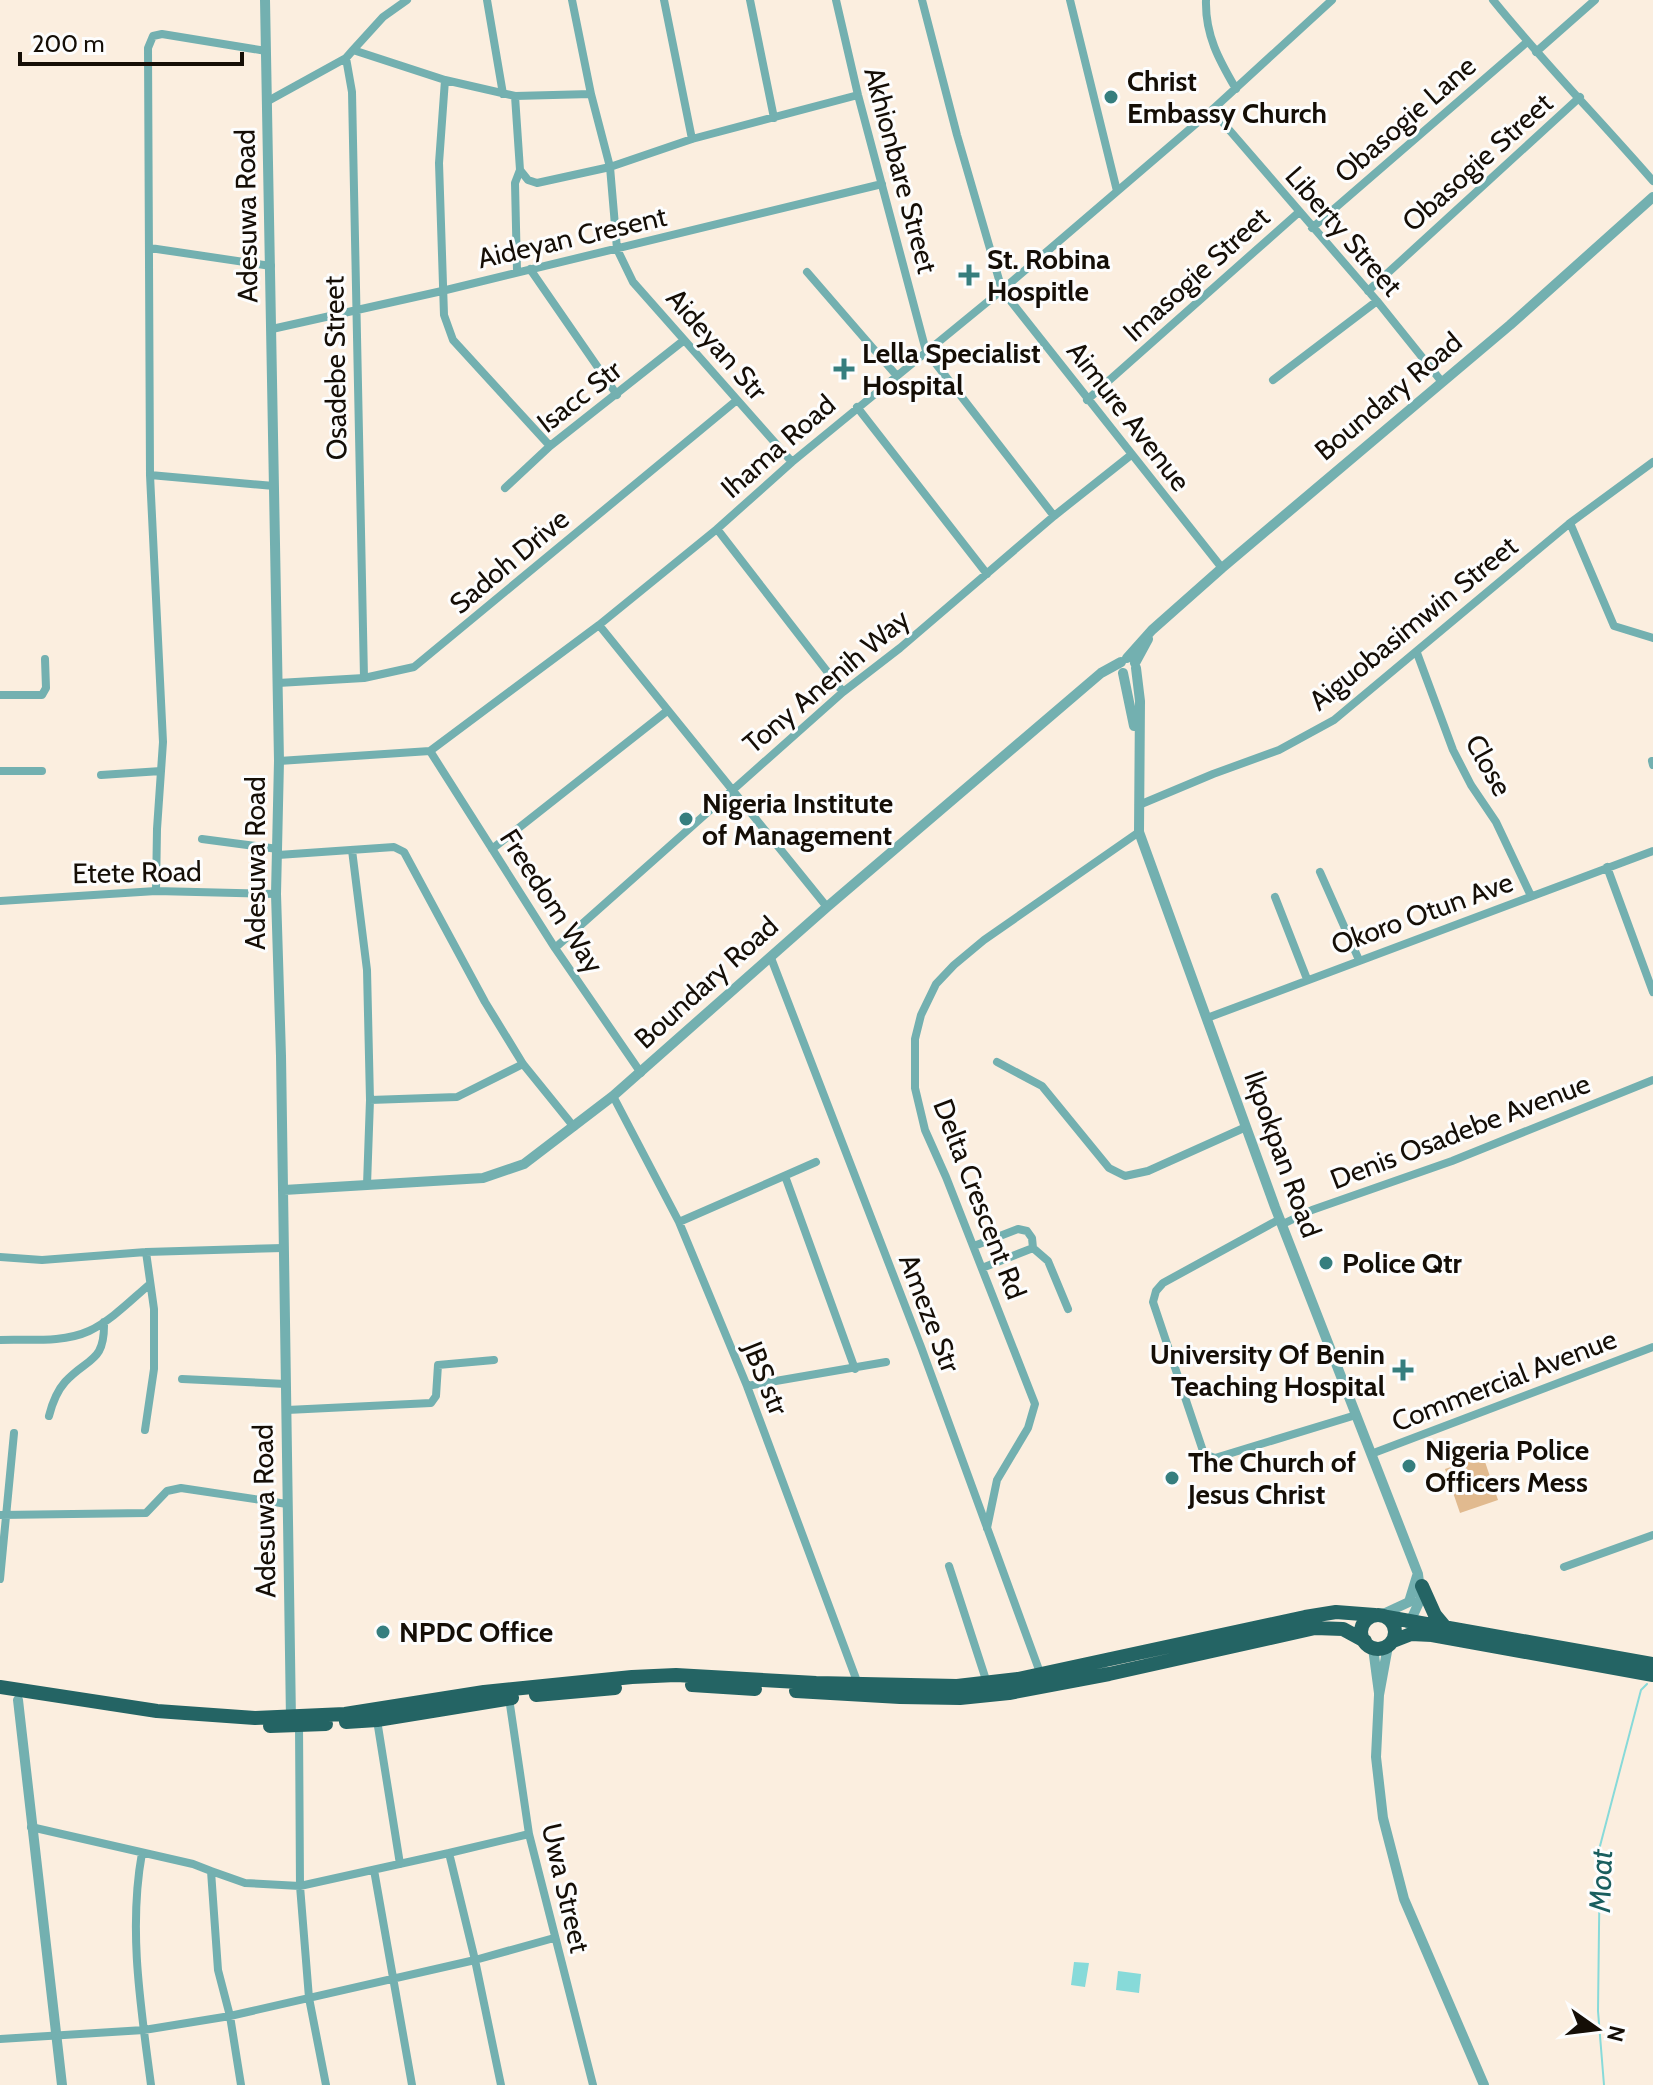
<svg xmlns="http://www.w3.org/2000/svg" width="1653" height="2085" font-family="Cabin,sans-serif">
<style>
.green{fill:#e1ba8f}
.water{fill:#87dad9}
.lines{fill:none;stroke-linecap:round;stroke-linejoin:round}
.stream{stroke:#87dad9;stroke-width:2}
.minor{stroke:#73b0b0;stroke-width:8}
.tertiary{stroke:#73b0b0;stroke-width:10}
.trunk{stroke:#246464;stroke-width:14}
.poi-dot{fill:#367e7e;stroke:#fdfdfd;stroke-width:3}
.labels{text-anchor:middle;stroke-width:6;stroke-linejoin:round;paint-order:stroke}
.poi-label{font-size:28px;font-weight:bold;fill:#150e06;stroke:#fdfdfd;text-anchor:start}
.street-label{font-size:28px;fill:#150e06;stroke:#fdfdfd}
.water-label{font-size:30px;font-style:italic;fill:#195e5e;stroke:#fdfdfd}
</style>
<rect width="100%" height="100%" fill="#fbeedf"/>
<!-- green -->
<path class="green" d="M 1483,1456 L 1498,1500 L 1460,1513 L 1445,1469 Z"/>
<!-- water -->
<path class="water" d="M 1074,1962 L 1089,1963 L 1085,1987 L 1071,1985 Z
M 1118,1971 L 1141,1974 L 1139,1993 L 1116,1990 Z"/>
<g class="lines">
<!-- stream -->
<path class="stream" d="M 1604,2085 L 1598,2011 L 1600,1846 L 1641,1690 L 1647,1684"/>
<!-- minor -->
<path class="minor" d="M 487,0 L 503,94
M 572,0 L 591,94 L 610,167 L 617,249 L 633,282 L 792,462
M 664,0 L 692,139
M 750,0 L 774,118
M 836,0 L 858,95 L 926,351 L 1054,516
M 922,0 L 957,135 L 1002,290 L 1222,568
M 1070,0 L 1117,191
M 1206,0 C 1205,35 1219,60 1236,89
M 1493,0 C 1544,63 1600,120 1653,181
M 353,50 L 383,17 L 407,0
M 1536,52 L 1595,0
M 346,58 L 352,92 L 364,678
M 445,80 L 439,163 L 444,315 L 453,340 L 550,446
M 591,94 L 515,96 L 520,170 L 528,180 L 537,183 L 610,167 L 692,139 L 858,95
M 268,101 L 346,58 L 353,50 L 445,80 L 515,96
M 1212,110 L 1377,301 L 1442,382
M 1312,228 L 1527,42
M 150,248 L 271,266
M 530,269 L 617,395
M 517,271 L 515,183 L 520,170
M 807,272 L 897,376
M 1368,291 L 1580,97
M 272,329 L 442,291 L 882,184
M 1273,380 L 1377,301
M 1087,400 L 1298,213
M 857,407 L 987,574
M 150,475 L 274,486
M 505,488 L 550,446 L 683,341
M 1570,523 L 1614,626 L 1653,638
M 717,529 L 843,692
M 599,625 L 827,907
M 1417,653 L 1453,750 L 1471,785 L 1496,822 L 1531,896
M 278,683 L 364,678 L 414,667 L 737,400
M 0,695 L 42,695 L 46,688 L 45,659
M 430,751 L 555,948 L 641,1073
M 279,761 L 430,751 L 599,625 L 717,529 L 792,462 L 1002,290 L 1212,110 L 1332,0
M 1652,761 L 1653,765
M 0,771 L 42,771
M 101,775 L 161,771
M 1139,805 L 1213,774 L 1279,750 L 1334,720 L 1570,523 L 1653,462
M 202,839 L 278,849
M 492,849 L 667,711
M 352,850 L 367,970 L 370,1100 L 367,1185
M 278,855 L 394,847 L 404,852 L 485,1002 L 523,1064 L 574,1127
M 1607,867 L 1653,992
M 1320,872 L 1359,960
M 156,891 L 157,829 L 163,742 L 150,475 L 148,48 L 153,36 L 162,34 L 266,51
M 1275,897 L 1307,979
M 0,901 L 156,891 L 276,894
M 555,948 L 843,692 L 900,648 L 1054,516 L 1131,455
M 771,958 L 921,1347 L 1042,1678
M 1207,1018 L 1653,851
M 997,1062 L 1042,1086 L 1109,1168 L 1125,1176 L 1148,1171 L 1246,1127
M 613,1096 L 679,1222 L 747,1386 L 858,1684
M 370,1100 L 457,1097 L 523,1064
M 785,1176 L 855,1369
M 1280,1219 L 1163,1283 L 1156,1291 L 1153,1302 L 1204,1454 L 1215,1458 L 1356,1415
M 679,1222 L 816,1162
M 1283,1224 L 1312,1210 L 1452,1161 L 1653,1080
M 974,1246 L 1018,1229 L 1027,1231 L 1032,1238 L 1033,1248 L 1048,1261 L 1068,1309
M 0,1257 L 42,1260 L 146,1252 L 283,1248
M 982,1268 L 1033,1248
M 0,1340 C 28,1339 63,1343 89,1331 C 112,1320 131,1300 150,1284
M 182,1379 L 286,1384
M 747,1386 L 886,1362
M 287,1410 L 431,1403 L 436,1396 L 438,1365 L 494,1360
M 49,1416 C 52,1404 57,1391 65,1382 C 88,1357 105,1363 104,1322
M 145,1430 L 154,1369 L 154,1309 L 146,1252
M 1371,1454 L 1653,1347
M 0,1515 L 146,1513 L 167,1491 L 181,1488 L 287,1504
M 987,1528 L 997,1480 L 1028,1428 L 1035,1404 L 946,1177 L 925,1130 L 915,1088 L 915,1039 L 921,1015 L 936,984 L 954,965 L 984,940 L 1139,832
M 949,1566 L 988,1686
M 1564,1567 L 1653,1535
M 0,1579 L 14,1433
M 509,1698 L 529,1834 L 593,2085
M 377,1720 L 400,1864
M 299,1724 L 300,1886 L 309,1998 L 326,2085
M 31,1827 L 193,1864 L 211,1871 L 218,1970 L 230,2016 L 241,2085
M 142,1853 C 128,1930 141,2008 151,2085
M 449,1853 L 529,1834
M 374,1870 L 412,2085
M 211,1871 L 245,1883 L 300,1886 L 449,1853 L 475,1960 L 501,2085
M 0,2039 L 144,2030 L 230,2016 L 475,1960 L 554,1938"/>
<!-- tertiary -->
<path class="tertiary" d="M 265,0 L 279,761 L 276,894 L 281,1056 L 291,1720
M 1127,658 L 1152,630 L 1222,568 L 1510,325 L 1653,197
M 1135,663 L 1148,639
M 1136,668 L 1140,701 L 1139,832 L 1275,1207 L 1418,1574 L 1421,1598 L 1409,1624
M 1123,673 L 1134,726
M 284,1190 L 483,1178 L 524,1164 L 613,1096 L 827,907 L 1101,673 L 1121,662
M 1381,1615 L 1409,1602 L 1417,1576
M 1388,1646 L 1379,1695 L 1376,1757 L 1383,1818 L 1404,1899 L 1484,2085
M 1373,1648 L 1379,1693
M 18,1700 L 62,2085"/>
<!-- trunk -->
<path class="trunk" d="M 1422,1586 L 1435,1615 L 1445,1627
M1361 1632a17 17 0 1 1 34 0a17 17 0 1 1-34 0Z
M 1387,1617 L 1653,1664
M 1393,1641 L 1411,1634 L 1432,1635 L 1653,1675
M 692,1685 L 755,1689
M 0,1687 L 157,1711 L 255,1718 L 345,1714 L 484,1692 L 632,1677 L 676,1675 L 816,1683 L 957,1686 L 1018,1679 L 1305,1617 L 1336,1612 L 1375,1615
M 796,1691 L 900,1697 L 960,1698 L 1009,1693 L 1109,1674 L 1315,1628 L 1343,1629 L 1365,1641
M 536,1695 L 615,1688
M 346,1722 L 377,1720 L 512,1698
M 270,1726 L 326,1724"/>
</g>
<!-- markers -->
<g class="poi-dot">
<circle cx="1111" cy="97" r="8"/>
<path d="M965 263h8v8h8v8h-8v8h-8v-8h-8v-8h8z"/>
<path d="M840 357h8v8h8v8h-8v8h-8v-8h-8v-8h8z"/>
<circle cx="686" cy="819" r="8"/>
<circle cx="1326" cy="1263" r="8"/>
<path d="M1399 1358h8v8h8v8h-8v8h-8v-8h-8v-8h8z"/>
<circle cx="1409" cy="1466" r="8"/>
<circle cx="1172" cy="1478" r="8"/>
<circle cx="383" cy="1632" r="8"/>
</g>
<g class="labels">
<!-- poi labels -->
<g class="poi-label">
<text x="1127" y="91">Christ<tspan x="1127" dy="32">Embassy Church</tspan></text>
<text x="987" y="269">St. Robina<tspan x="987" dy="32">Hospitle</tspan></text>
<text x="862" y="363">Lella Specialist<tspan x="862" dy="32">Hospital</tspan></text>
<text x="702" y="813">Nigeria Institute<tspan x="702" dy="32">of Management</tspan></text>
<text x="1342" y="1273">Police Qtr</text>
<text x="1385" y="1364" text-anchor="end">University Of Benin<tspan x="1385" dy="32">Teaching Hospital</tspan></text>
<text x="1425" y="1460">Nigeria Police<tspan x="1425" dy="32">Officers Mess</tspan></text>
<text x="1188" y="1472">The Church of<tspan x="1188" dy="32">Jesus Christ</tspan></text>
<text x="399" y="1642">NPDC Office</text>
</g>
<!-- street labels -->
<g class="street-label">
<text transform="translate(1405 119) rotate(-41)" y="10">Obasogie Lane</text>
<text transform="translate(1477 162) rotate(-42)" y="10">Obasogie Street</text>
<text transform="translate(901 170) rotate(75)" y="10">Akhionbare Street</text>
<text transform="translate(246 216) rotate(-91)" y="10">Adesuwa Road</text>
<text transform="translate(1344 231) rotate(49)" y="10">Liberty Street</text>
<text transform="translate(572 237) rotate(-13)" y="10">Aideyan Cresent</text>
<text transform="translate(1196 274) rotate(-42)" y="10">Imasogie Street</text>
<text transform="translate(717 344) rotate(49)" y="10">Aideyan Str</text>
<text transform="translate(335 368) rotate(-91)" y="10">Osadebe Street</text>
<text transform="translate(579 396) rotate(-38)" y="10">Isacc Str</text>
<text transform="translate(1388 396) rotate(-40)" y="10">Boundary Road</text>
<text transform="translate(1129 416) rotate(52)" y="10">Aimure Avenue</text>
<text transform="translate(778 446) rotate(-41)" y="10">Ihama Road</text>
<text transform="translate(509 561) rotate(-40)" y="10">Sadoh Drive</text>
<text transform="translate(1413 623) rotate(-39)" y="10">Aiguobasimwin Street</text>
<text transform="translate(826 681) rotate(-40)" y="10">Tony Anenih Way</text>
<text transform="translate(1489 765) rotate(61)" y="10">Close</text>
<text transform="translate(255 863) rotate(-90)" y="10">Adesuwa Road</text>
<text transform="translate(137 872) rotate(-1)" y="10">Etete Road</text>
<text transform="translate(552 901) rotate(57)" y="10">Freedom Way</text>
<text transform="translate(1422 913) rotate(-20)" y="10">Okoro Otun Ave</text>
<text transform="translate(706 982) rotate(-42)" y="10">Boundary Road</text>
<text transform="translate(1460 1131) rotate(-21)" y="10">Denis Osadebe Avenue</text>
<text transform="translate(1283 1154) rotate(70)" y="10">Ikpokpan Road</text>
<text transform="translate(980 1199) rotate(69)" y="10">Delta Crescent Rd</text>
<text transform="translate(930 1313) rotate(69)" y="10">Ameze Str</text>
<text transform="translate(766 1378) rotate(68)" y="10">JBS str</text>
<text transform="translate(1504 1380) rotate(-21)" y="10">Commercial Avenue</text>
<text transform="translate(264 1511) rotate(-91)" y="10">Adesuwa Road</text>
<text transform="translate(566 1888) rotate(77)" y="10">Uwa Street</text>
</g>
<!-- water labels -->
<g class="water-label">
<text transform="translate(1601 1881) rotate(-88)" y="10">Moat</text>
</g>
</g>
<!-- north arrow -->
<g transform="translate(1597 2029) rotate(104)" stroke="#fdfdfd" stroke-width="6" paint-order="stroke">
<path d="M0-6L14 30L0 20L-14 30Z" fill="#150e06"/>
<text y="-12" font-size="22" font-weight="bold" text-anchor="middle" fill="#150e06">N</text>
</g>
<!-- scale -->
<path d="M20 52v12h222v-12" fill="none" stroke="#150e06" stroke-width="4"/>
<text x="32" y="52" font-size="24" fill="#150e06" stroke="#fdfdfd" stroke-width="6" paint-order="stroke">200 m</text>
</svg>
